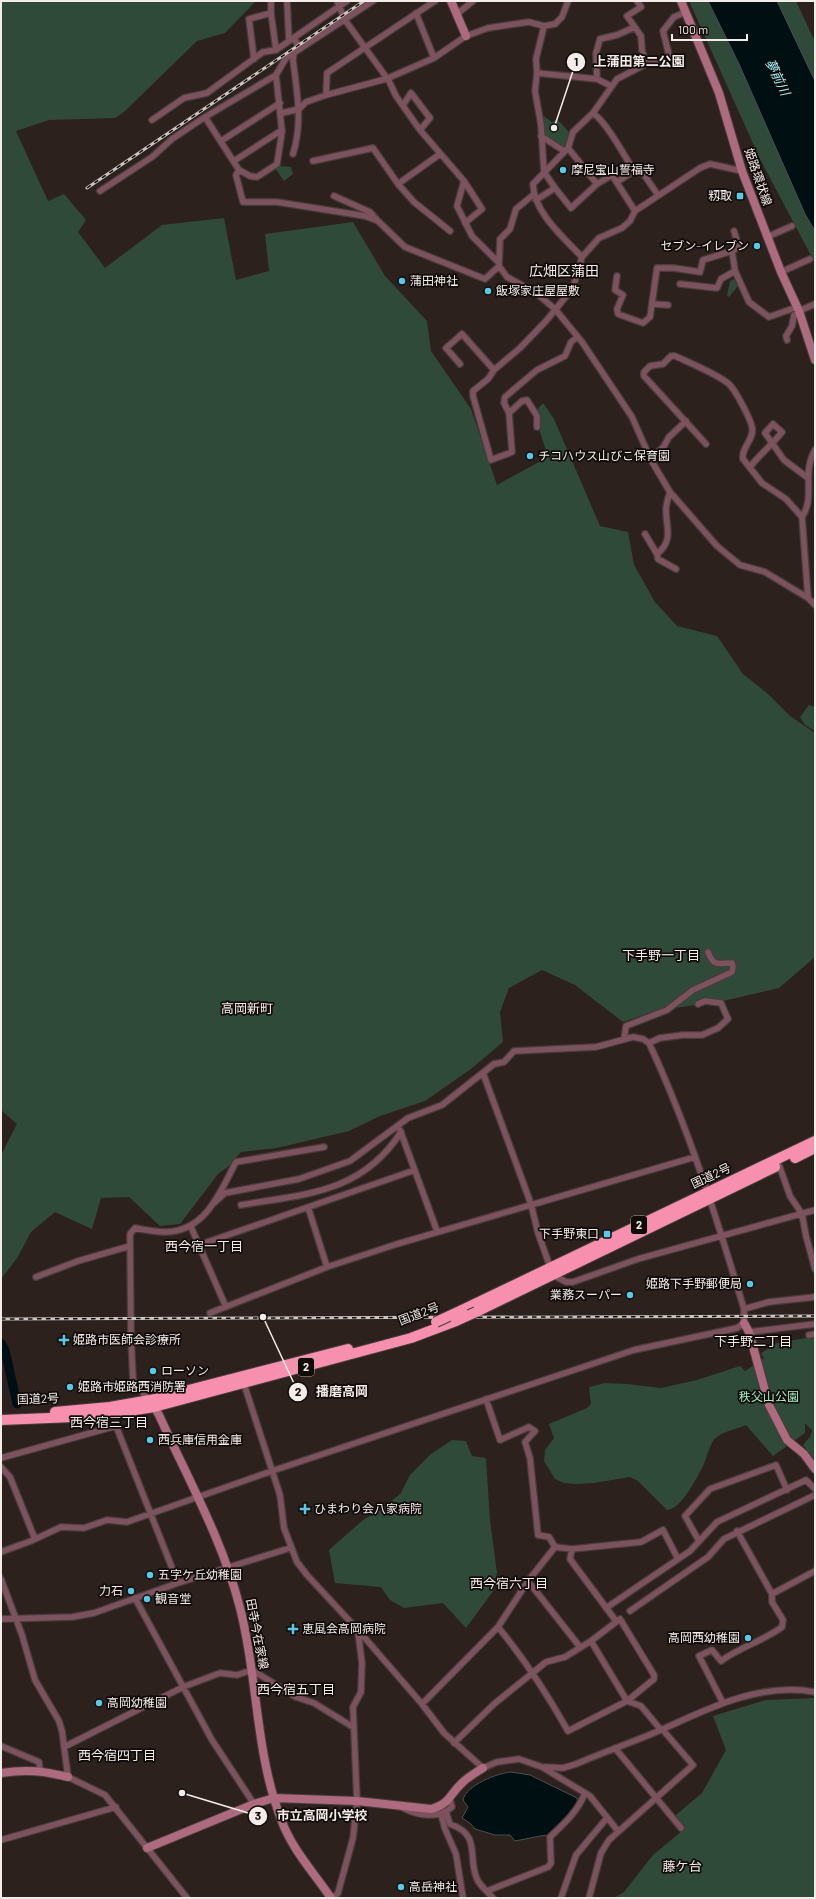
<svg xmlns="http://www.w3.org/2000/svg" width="816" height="1899" font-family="Barlow,'Noto Sans JP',sans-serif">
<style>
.green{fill:#304a39}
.water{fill:#000f12;stroke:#495152}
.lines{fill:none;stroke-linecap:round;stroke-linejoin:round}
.river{stroke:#000f12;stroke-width:9}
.street-casing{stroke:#483d3a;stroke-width:8}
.secondary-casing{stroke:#483d3a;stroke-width:10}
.highway-casing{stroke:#483d3a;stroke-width:12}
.street{stroke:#7c525e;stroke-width:5.5}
.secondary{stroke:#ae6b7f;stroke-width:8}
.highway{stroke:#f790af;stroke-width:10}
.rail-casing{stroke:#cdc5c2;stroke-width:3}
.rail{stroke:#110c0a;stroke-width:1.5;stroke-dasharray:4.5;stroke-linecap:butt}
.highway-bridge-casing{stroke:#483d3a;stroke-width:12;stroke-linecap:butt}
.highway-bridge{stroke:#f790af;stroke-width:10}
.poi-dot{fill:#5ac8e6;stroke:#110c0a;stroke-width:1.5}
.labels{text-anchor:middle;stroke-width:3.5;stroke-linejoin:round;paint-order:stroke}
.shield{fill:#110c0a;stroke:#b0a9a6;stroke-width:1}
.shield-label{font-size:11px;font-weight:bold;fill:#f4ece9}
.poi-label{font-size:12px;fill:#f4ece9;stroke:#110c0a;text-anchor:start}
.street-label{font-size:12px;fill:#f4ece9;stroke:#110c0a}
.park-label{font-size:12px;fill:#a7f2c2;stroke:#110c0a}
.water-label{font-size:13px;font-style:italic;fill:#a0f0f9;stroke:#110c0a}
.neighbourhood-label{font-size:13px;fill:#f4ece9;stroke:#110c0a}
.quarter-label{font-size:14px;fill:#f4ece9;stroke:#110c0a}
.leader{fill:none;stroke:#f4ece9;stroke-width:1.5}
.callout-dot{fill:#f4ece9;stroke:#110c0a;stroke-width:1.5}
.mark-label{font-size:12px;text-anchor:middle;font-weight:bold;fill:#111}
.callout-label{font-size:13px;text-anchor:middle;font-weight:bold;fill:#f4ece9;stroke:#110c0a;stroke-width:3.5;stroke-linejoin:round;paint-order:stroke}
</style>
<rect width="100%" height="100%" fill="#2c211d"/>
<!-- green -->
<path class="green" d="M 1,1 L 256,1 L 225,33 L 197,41 L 124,112 L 115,118 L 49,120 L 16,131 L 48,201 L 64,194 L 86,220 L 78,232 L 105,268 L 162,225 L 224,218 L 236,280 L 269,271 L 265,234 L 353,222 L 385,276 L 427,321 L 431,351 L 471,409 L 497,485 L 548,457 L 534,413 L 543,403 L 554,419 L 600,526 L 628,532 L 634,565 L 655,602 L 677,626 L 717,636 L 743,674 L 768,694 L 790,716 L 815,733 L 815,957 L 779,988 L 723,1001 L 654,1011 L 623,1022 L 575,985 L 542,970 L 509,988 L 500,1012 L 503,1042 L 471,1069 L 425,1101 L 380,1116 L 349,1131 L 277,1148 L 241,1152 L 230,1165 L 218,1174 L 180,1224 L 160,1226 L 129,1197 L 101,1198 L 92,1229 L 55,1212 L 31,1232 L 17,1258 L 1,1279 L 1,1155 L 17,1124 L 1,1110 Z
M 689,1 L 708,1 L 739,64 L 805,214 L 815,232 L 815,263 L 760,159 Z
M 777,1 L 796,1 L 815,42 L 815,83 Z
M 542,115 L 552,122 L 557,119 L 570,133 L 563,149 L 544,135 Z
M 279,166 L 291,167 L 293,174 L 284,181 L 275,168 Z
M 734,279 L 738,286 L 729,297 L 727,296 L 730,281 Z
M 809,705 L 815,707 L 815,731 L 805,725 L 800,717 Z
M 815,1337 L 815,1460 L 803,1445 L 810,1437 L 812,1430 L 805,1423 L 805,1433 L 773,1456 L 746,1425 C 737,1429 719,1432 713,1441 C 709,1447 707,1457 704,1464 C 697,1477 682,1509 667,1510 L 638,1481 L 630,1477 L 594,1483 L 576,1484 L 564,1483 L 555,1479 L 544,1461 L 545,1450 L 554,1438 L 549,1424 L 587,1408 L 591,1404 L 589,1387 L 605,1383 L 627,1384 L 661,1388 L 697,1380 L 740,1366 L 745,1371 L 764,1358 L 761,1353 L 779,1342 Z
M 452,1440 L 466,1441 L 472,1456 L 486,1458 L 490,1520 L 497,1573 L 494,1590 L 466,1628 L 443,1603 L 404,1608 L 390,1600 L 381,1587 L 335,1583 L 329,1550 L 363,1520 L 382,1509 L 401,1493 L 410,1475 L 431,1454 Z
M 815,1698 L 815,1898 L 614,1898 L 624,1892 L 653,1855 L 683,1830 L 670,1820 L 702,1793 L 726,1750 L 713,1716 L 766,1700 Z"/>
<!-- water -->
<path class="water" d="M 708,1 L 777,1 L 815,81 L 815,231 L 805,214 L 739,64 Z
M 511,1772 L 530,1775 L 577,1798 L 578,1806 L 547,1837 L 546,1835 L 515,1841 L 510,1835 L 495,1835 L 475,1829 L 471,1824 L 462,1818 L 468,1807 L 463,1800 C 466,1785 498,1773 511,1772 Z"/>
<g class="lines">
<!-- river -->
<path class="river" d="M 1,1343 L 5,1350 L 17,1404"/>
<defs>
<path id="street" d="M 271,1 L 271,13
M 287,1 L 289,41
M 337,1 L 345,20 L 389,81 L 396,96 L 420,130 L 464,181 L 457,206 L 472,236 L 499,263
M 637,1 L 641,7 L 627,16 L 641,36 L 642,50 L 646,64
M 416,13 L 434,58
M 457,14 L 473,1
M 294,38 L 300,49
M 254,59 L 249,19 L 271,13 L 276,50
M 537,73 L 597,79 L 611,86
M 597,79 L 596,53 L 600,39 L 617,35 L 635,27
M 326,95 L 327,73 L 435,1
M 403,105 L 411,93 L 430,118 L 420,130
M 282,113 L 299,109 L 306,102 L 326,95 L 386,79 L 434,58 L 466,36 L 488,28 L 529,22 L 544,26 L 555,24 L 562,17 L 568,1
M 593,113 C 607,123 624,155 634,171
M 205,117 L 239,170 L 250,176 L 257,177 L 277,164 L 282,132 L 276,75
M 152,120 L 184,98 L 207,93 L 263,52 L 276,50 L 347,1
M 541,136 L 564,151
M 221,141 L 280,103
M 293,154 C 303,122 297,93 293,60 L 294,53
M 234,161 L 282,130
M 313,161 L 373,148 L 398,184 L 440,154
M 239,170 L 236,175 L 243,202 L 277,202 L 365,216 L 378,221 L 405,247 L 485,279 L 499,266
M 464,181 L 482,209 L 465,223
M 617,182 L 634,171 L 640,169 L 658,195
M 398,184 L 414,202 L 450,231
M 597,184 L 612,175 L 635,211
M 555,188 L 571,208 L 597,184 L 568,148
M 100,191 L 152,157 L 172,139 L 205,117 L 276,75 L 286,58 L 373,1
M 533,195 L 516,209 L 510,229 L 500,239 L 499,266 L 507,277 L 536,293 L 555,309 L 582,342 L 632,417 L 651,460 L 670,492 L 717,546 L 740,565 L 765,572 L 808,598 L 815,605
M 334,196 L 370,212 L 377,220
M 536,200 L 555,188 L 544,172 L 541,125 L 535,91 L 537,73 L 536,59 L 544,26
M 734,231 L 739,247 L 732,251 L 735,271 L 749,302 L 769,317 L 797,307
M 767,237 L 792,226
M 582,257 C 563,237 534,213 533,184 L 568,148 L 573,132 L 593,113 L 617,79 L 646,64 L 661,61 L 669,55 L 663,31 L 674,17 L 686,12
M 781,272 L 810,259
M 617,276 L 615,290 L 623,295 L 617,309 L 618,314 L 643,323 L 650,317 L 657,268 L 674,268 L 700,272 L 703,260 L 732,251
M 680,284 L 717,288 L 721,279 L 735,271
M 653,304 L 668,305
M 799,311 L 815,304
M 787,340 L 786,336 L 792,326 L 794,315 L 799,313
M 460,364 L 446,348 L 462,334 L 494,370 L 520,348 L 546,321 L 573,288 L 582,257 L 599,238 L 622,228 L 630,221 L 635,211 L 700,168 L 710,164 L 742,171
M 494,370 L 488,379 L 473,391 L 473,396 L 491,460 L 512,452 L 509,413 L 504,403 L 505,397 L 537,370 L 565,356 L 571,342 L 577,337
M 509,413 L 522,401 L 527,400 L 537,416 L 537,427
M 706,444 L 644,376 L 644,372 L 650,366 L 663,364 L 671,356 L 675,356 C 690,363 717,374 729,384 C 736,391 750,418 752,427 C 755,439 741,447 743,459 L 762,483 L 786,499 L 802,517
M 651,460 L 664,446 L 669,437 L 686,421
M 750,467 C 760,454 772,445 782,432 L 773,424 L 765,433 L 784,460 L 808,478
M 645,534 L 657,554 C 674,540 666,528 666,510 C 666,504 668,498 670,492
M 657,554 L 658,559 L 676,569
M 808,598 L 802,517 C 816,496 801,474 815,450
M 624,1039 L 626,1026 L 667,1010 L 693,990 L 732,972 L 733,967 L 732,963 C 717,963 714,967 708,952
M 649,1043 L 660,1038 L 683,1035 L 702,1035 L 718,1028 L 728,1019 L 721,1003 L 705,1001 L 698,1004
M 483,1073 L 531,1204 L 538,1233 L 553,1275 L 566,1282 L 573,1282 L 638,1259 L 815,1210
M 400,1130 L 437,1231
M 779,1165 L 790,1196 L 802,1214 L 806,1236 L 815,1269
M 241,1205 C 306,1194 362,1193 401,1132
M 308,1207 L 327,1267
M 191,1227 L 226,1307
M 199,1245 L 415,1170
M 36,1277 L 78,1261 L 130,1246
M 744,1309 L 769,1302 L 815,1297
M 210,1313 L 327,1267 L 397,1244 L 695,1157
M 749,1332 L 815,1324
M 809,1335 L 815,1334
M 244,1384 L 280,1495 L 284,1528 L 297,1562 L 307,1575 L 358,1630 L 422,1704 L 444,1733 L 483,1768 L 497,1762 L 519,1759 L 542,1767 L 590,1796 L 618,1831
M 486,1399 L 500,1440 L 529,1427 L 535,1431 L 525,1442 L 530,1458 L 538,1535 L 549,1537 L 555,1547 L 572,1549 L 641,1542 L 663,1530 L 678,1559
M 150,1400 L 137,1387 L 133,1379 L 131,1338 L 130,1234 L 135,1228 C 145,1230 156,1232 166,1232 C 206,1231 220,1192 236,1162 L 324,1147
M 114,1414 L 116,1426 L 178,1583
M 1,1458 L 116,1426
M 1,1467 L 10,1477 L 35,1539
M 699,1541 L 685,1516 L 710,1489 L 776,1465 L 787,1490
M 572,1549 L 570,1559 L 616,1621
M 1,1552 L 31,1541 L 61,1527 L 84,1528 L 107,1520 L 127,1522 L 272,1471 L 634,1350 L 737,1328 L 744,1323 L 744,1309 C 717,1219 689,1129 649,1043 L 643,1039 L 633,1037 L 596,1047 L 514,1051 L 504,1062 L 494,1064 L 442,1105 L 408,1118 L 350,1161 L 299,1179 L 225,1193 L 214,1203
M 1,1579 L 22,1635 L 35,1680 L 59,1721 L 62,1731 L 68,1777 L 105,1795 L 187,1898
M 528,1581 L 580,1647
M 772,1594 L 815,1571
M 135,1598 L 212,1740 L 254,1804
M 606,1608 L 690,1551 L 717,1522 L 806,1480 L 815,1489
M 630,1611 L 708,1557 L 724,1539 L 815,1495
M 1,1619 L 72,1617 L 94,1613 L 178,1583 L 290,1548
M 591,1641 L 627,1701 L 641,1706 L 661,1730
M 723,1703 L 699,1656 L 712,1650 L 721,1661 C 740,1647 763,1641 782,1627 L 783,1620 L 772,1602 L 772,1594 L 737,1531
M 422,1704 L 498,1627 L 528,1581 L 555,1547
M 454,1743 L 494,1704 L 546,1662 L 565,1657 L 591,1641 L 620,1619 L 654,1675 L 654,1679 L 627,1701 L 568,1731 C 546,1692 526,1661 498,1627
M 1,1746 L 39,1762 L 40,1770
M 64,1747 L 183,1687 L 220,1673 L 237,1675 L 252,1670 L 296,1697 L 314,1703 L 353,1727
M 615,1748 L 681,1828
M 545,1767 L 563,1768 L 576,1764 C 604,1752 633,1742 661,1730 C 709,1708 760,1682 815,1692
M 403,1808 C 419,1816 438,1819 452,1807 L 450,1800
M 446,1812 L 450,1824 C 482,1835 467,1857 477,1879 C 480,1886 488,1892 493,1898
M 441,1814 L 445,1829 L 456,1854 L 463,1898
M 1,1840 L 116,1807
M 487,1891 L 548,1867 L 551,1863 L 550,1837 C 565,1823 578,1811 585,1793
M 333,1898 L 338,1893 L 353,1838 L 357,1801 L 353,1707 L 361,1692 L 362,1663 L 358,1632
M 561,1898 L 576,1855 L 607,1818
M 589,1898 L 601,1853 L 609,1840 L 693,1765 L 662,1729"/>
<path id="secondary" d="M 451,1 L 466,36
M 681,1 L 719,93 L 742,171 L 781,272 L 799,311 L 815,360
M 744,1323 L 749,1332 L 769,1405 L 787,1440 L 804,1454 L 815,1469
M 152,1403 L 159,1415 C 188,1479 223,1541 240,1608 C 258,1677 255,1752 281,1819 C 291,1848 314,1873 331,1898
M 1,1773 C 27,1769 43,1771 68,1777
M 147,1848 L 254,1804 L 274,1798 L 357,1801 L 431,1809 C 450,1804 449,1795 462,1783 C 468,1777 475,1773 483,1768"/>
<path id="highway" d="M 795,1158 L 815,1148
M 462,1310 L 815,1141
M 476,1312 L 775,1167
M 55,1412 L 110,1407 L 150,1400 L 348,1349
M 1,1420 L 98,1416 L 154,1407 L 411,1338 L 456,1321"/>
</defs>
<!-- street casing -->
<use href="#street" class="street-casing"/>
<!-- secondary casing -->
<use href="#secondary" class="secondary-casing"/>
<!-- highway casing -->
<use href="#highway" class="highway-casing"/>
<!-- street -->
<use href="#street" class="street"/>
<!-- secondary -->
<use href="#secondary" class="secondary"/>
<!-- highway -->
<use href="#highway" class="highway"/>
<defs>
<path id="rail" d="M 87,188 L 364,1
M 1,1319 L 815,1316"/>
</defs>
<!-- rail casing -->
<use href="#rail" class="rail-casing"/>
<!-- rail -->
<use href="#rail" class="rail"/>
<defs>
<path id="highway-bridge" d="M 456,1321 L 476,1312
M 436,1322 L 462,1310"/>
</defs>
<!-- highway-bridge casing -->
<use href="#highway-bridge" class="highway-bridge-casing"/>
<!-- highway-bridge -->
<use href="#highway-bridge" class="highway-bridge"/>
</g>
<!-- markers -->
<g class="poi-dot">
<circle cx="563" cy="170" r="4"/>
<rect x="736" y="192" width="8" height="8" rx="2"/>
<circle cx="757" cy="246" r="4"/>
<circle cx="402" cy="281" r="4"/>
<circle cx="488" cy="291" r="4"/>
<circle cx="530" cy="456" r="4"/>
<rect x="603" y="1230" width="8" height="8" rx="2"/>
<circle cx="750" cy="1284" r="4"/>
<circle cx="630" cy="1295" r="4"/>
<path d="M62 1334h4v4h4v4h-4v4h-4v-4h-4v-4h4z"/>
<circle cx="153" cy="1371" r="4"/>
<circle cx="70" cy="1387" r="4"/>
<circle cx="150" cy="1440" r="4"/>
<path d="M303 1503h4v4h4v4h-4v4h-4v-4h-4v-4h4z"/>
<circle cx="150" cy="1575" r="4"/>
<circle cx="131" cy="1591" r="4"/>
<circle cx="147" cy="1599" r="4"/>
<path d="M291 1623h4v4h4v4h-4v4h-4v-4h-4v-4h4z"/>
<circle cx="748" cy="1638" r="4"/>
<circle cx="99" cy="1703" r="4"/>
<circle cx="401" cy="1887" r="4"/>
</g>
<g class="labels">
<!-- shield labels -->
<g class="shield">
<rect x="631" y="1216" width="16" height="18" rx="3"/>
<rect x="298" y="1358" width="16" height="18" rx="3"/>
</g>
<g class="shield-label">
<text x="639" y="1229">2</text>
<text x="306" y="1371">2</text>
</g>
<!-- poi labels -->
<g class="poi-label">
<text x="571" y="174">摩尼宝山誓福寺</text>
<text x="732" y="200" text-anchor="end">籾取</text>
<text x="749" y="250" text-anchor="end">セブン-イレブン</text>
<text x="410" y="285">蒲田神社</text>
<text x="496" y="295">飯塚家庄屋屋敷</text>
<text x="538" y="460">チコハウス山びこ保育園</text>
<text x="599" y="1238" text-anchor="end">下手野東口</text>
<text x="742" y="1288" text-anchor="end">姫路下手野郵便局</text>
<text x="622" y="1299" text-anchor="end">業務スーパー</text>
<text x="73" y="1344">姫路市医師会診療所</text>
<text x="161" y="1375">ローソン</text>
<text x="78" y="1391">姫路市姫路西消防署</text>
<text x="158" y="1444">西兵庫信用金庫</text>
<text x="314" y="1513">ひまわり会八家病院</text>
<text x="158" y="1579">五字ケ丘幼稚園</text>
<text x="123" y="1595" text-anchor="end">力石</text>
<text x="155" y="1603">観音堂</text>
<text x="302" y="1633">恵風会高岡病院</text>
<text x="740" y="1642" text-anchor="end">高岡西幼稚園</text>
<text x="107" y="1707">高岡幼稚園</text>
<text x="409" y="1891">高岳神社</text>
</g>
<!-- street labels -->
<g class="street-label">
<text transform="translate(758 177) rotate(71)" y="4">姫路環状線</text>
<text transform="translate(711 1176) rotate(-25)" y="4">国道2号</text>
<text transform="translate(419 1314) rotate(-21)" y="4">国道2号</text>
<text transform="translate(38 1399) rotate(-2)" y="4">国道2号</text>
<text transform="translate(257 1634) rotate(79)" y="4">田寺今在家線</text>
</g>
<!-- park labels -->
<g class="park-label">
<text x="769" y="1401">秩父山公園</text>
</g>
<!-- water labels -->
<g class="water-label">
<text transform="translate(778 77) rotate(64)" y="5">夢前川</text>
</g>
<!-- neighbourhood labels -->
<g class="neighbourhood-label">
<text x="661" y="960">下手野一丁目</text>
<text x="247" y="1013">高岡新町</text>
<text x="204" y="1251">西今宿一丁目</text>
<text x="753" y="1346">下手野二丁目</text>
<text x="109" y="1427">西今宿三丁目</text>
<text x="509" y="1588">西今宿六丁目</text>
<text x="296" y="1694">西今宿五丁目</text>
<text x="117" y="1760">西今宿四丁目</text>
<text x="682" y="1871">藤ケ台</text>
</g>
<!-- quarter labels -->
<g class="quarter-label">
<text x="564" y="276">広畑区蒲田</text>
</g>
</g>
<!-- callouts -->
<path class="leader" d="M554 128L576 62M263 1317L298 1392M182 1793L258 1816"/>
<g class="callout-dot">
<circle cx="554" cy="128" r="4"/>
<circle cx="263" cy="1317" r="4"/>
<circle cx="182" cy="1793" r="4"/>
<circle cx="576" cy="62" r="10"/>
<circle cx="298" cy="1392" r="10"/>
<circle cx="258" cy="1816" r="10"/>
</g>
<g class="mark-label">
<text x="576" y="66">1</text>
<text x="298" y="1396">2</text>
<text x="258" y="1820">3</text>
</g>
<g class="callout-label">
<text x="639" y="66">上蒲田第二公園</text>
<text x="342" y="1396">播磨高岡</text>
<text x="322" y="1820">市立高岡小学校</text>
</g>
<!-- border -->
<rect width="816" height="1899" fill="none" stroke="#f4ece9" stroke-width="4"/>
<!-- scale -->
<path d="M672 34v6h75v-6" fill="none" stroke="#f4ece9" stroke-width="2"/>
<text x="678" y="34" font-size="12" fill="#f4ece9" stroke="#110c0a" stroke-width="3" paint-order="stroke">100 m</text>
</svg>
